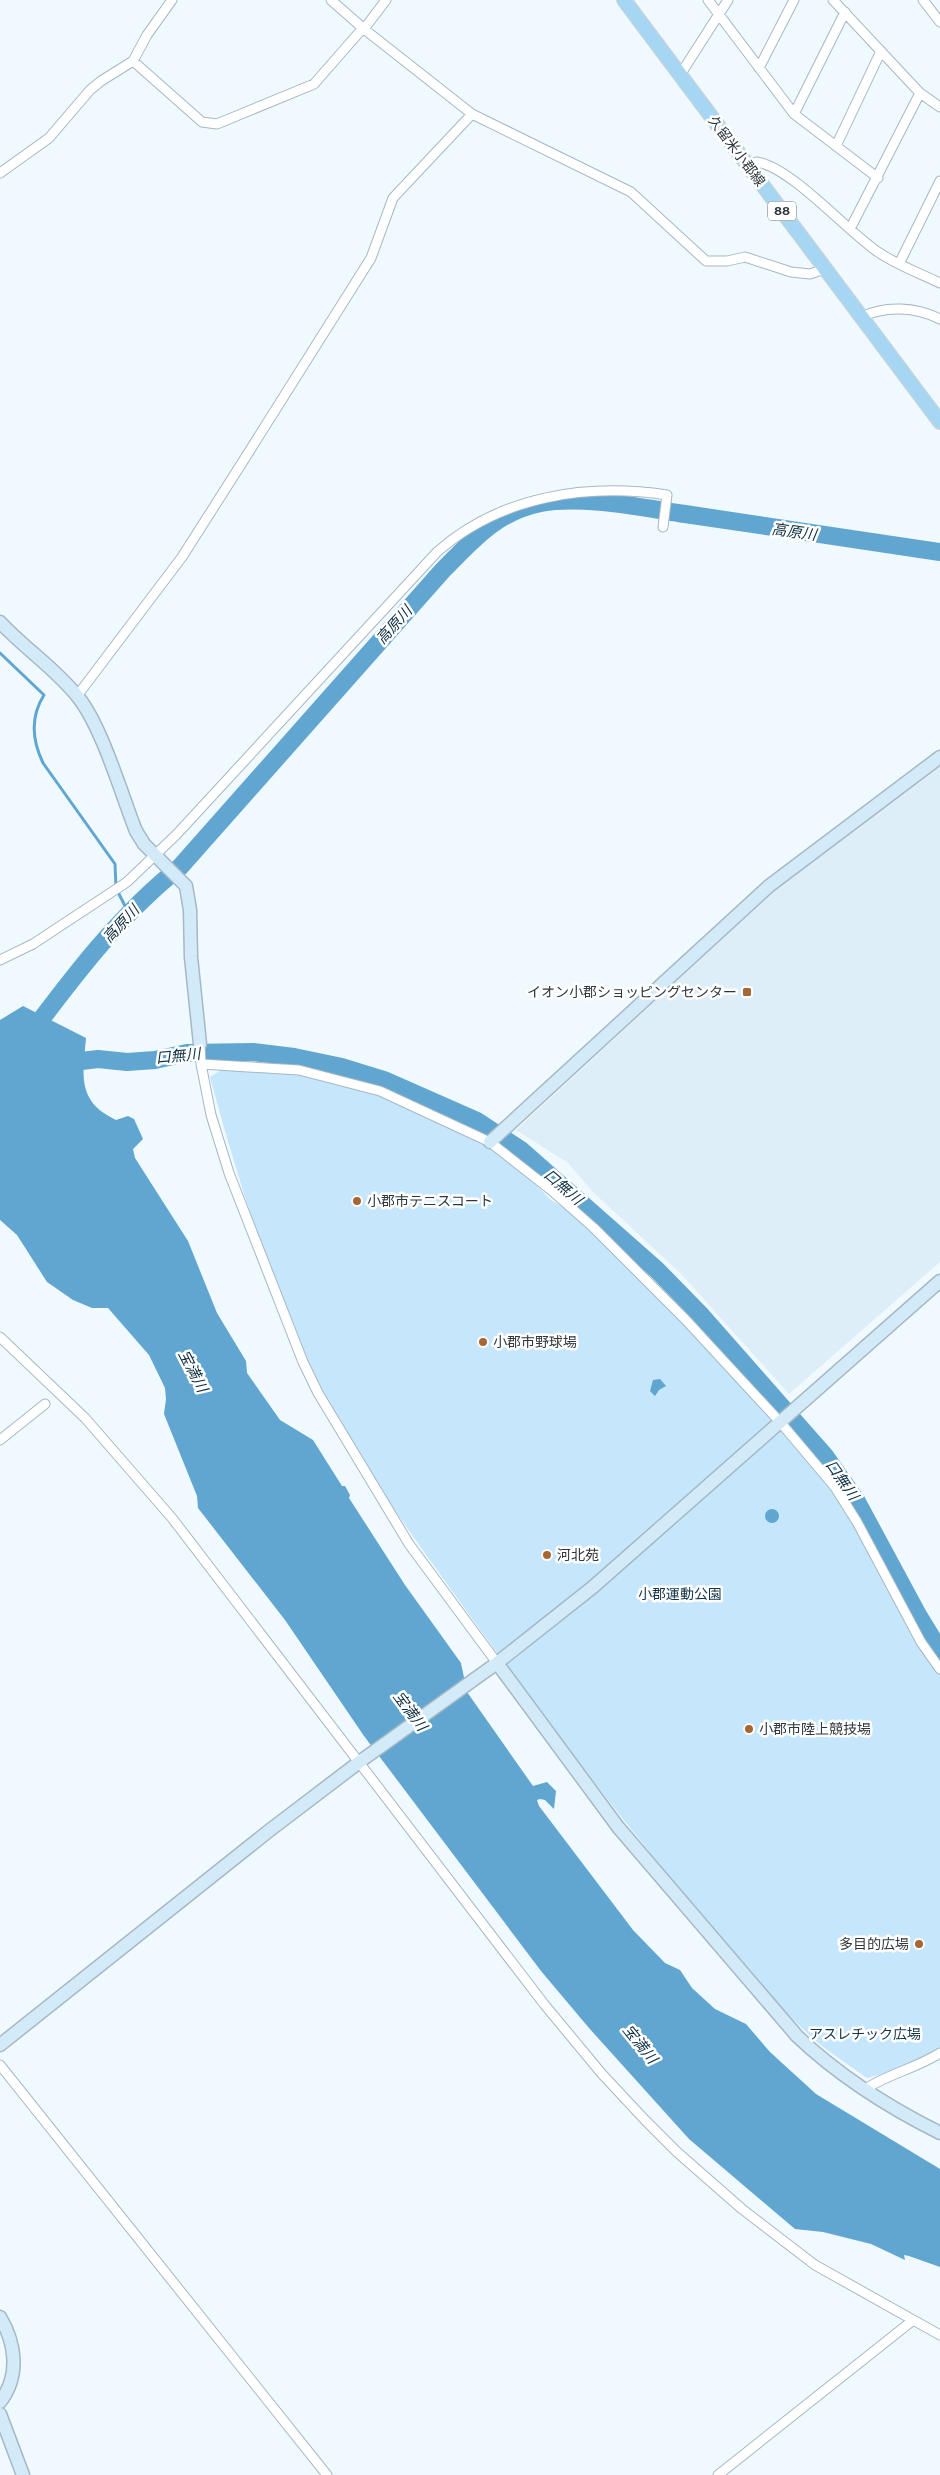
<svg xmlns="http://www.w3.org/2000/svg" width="940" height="2475" font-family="'Public Sans','Noto Sans JP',sans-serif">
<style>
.built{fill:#ddeef8}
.green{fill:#c5e6fb}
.water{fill:#60a6d0}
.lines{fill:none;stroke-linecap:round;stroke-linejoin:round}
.stream{stroke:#60a6d0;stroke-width:3}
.river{stroke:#60a6d0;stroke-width:18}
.street-casing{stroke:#a5b8c5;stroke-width:11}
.secondary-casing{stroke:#a5b8c5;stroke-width:15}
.primary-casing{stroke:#d1d3d4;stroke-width:16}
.street{stroke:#fff;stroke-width:9}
.secondary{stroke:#d3ebf9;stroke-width:12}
.primary{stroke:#a7d6f2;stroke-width:14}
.poi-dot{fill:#a86632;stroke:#fff;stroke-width:2}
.labels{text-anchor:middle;stroke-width:5;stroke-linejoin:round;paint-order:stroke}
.shield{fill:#fff;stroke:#6d7376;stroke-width:1}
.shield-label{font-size:12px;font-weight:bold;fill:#2f373c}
.street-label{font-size:14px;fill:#2f373c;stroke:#fff}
.poi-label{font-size:14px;fill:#2f373c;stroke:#fff;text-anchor:start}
.park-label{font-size:14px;fill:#143446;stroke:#fff}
.water-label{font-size:15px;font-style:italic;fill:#0d2e3f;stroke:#fff}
</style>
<rect width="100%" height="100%" fill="#f0f9fe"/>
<!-- built -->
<path class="built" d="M 940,767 L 940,1262 L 789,1394 L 681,1274 L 592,1191 L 568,1163 L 516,1130 L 775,890 Z"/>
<!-- green -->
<path class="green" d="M 223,1069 L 298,1074 L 383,1096 L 479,1142 L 500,1154 L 526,1175 L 551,1200 L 576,1215 L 641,1278 L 729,1370 L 826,1482 L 852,1522 L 918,1643 L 940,1674 L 940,2049 L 901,2069 L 867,2078 C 846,2063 823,2049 804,2030 C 769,1997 739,1957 707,1921 C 629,1830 559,1738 489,1642 C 427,1555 359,1468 313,1371 C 268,1277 237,1177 210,1077 Z"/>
<!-- water -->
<path class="water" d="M 23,1006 L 86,1038 C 83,1075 76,1101 116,1120 L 128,1116 L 134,1119 L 143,1139 L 133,1149 L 135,1158 L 188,1241 L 217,1313 L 246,1361 L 247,1373 L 280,1420 L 313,1440 L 342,1486 L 345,1486 L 350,1495 L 349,1498 L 405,1585 L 461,1663 L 467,1692 L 533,1786 L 547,1782 L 556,1791 L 554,1809 L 545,1800 L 540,1799 L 537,1800 L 539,1806 L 633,1930 L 665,1963 L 680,1970 L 692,1988 L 715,2009 L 746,2024 L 770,2052 L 816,2094 L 940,2169 L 940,2267 L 909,2256 L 904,2255 L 905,2260 L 871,2244 L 823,2232 L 795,2229 L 689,2139 L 589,2028 L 541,1971 L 364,1736 L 285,1620 L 198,1508 L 197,1496 L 164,1414 L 166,1399 L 165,1388 L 149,1355 L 108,1308 L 92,1308 L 73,1300 L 47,1282 L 17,1235 L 0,1220 L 0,1020 Z
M 660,1379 L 666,1386 L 659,1390 L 655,1396 L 650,1391 L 653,1380 Z
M765 1516a7 7 0 1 1 14 0a7 7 0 1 1-14 0Z"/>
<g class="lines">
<!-- stream -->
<path class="stream" d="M 0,653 L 44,695 C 30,717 32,740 43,763 L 115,864 L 116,888 L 129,914"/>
<!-- river -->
<path class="river" d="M 61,1068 L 73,1062 L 98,1059 L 127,1062 L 155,1060 L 187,1053 L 253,1052 L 294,1057 L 342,1067 L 384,1080 L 477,1121 L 521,1150 L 657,1270 L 700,1314 L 825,1456 L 856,1500 L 918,1615 L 940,1651
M 0,1074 C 55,1002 108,924 180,867 L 443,570 C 474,539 496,512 541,503 C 581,495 644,508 685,514 C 770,526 855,539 940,552"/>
<defs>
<path id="street" d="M 331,0 L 364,29 L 472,114 L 631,192 L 706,261 L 727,261 L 745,257 L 791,272 L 810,274 L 825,269
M 708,0 L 794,114 L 878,178
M 833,0 L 920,93 L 940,107
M 923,0 L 940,22
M 364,29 L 386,0
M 133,61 L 202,122 L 217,124 L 314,84 L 363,28
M 759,68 L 794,0
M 680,75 L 728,0
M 794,114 L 845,12
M 836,146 L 881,51
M 750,169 L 756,162 C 789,165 848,232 878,252 C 897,265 919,273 940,283
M 0,173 L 49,138 L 90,90 L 101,81 L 133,61 L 147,35 L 172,0
M 850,229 L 920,93
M 899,264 L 940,181
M 861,317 C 886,305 916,307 940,319
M 77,696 L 182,557 L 240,466 L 371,258 L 393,198 L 472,114
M 0,960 L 33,944 L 127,882 L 177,834 L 437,552 C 500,496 586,483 667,495 L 663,527
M 200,1044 L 201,1064 L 211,1115 L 229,1173 L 303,1362 L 318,1393 L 409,1544 L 497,1663
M 201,1064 L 299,1070 L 380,1091 L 490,1142 L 551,1190 L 594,1228 L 685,1319 L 781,1423 L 835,1487 L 857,1522 L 921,1642 L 940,1669
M 0,1337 L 85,1418 L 172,1518 L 544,2004 L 602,2074 L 645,2120 L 677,2152 L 742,2209 L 815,2265 L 940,2335
M 0,1440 L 45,1404
M 0,2065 L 327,2475
M 864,2090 C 887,2074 915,2069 940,2053
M 718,2475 L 912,2321"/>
<path id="secondary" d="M 0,622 C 24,648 56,669 78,697 C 102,727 121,793 136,831 L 144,844 L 186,886 L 190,910 L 191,957 L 200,1044
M 490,1142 L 769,886 L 940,757
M 497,1663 L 618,1827 L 797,2036 C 839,2076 888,2107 940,2133
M 0,2045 L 270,1830 L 362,1760 L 497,1663 L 593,1587 L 940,1281
M 0,2317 C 16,2344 20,2376 0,2402
M 0,2414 L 23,2475"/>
<path id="primary" d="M 624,0 L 940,422"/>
</defs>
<!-- street casing -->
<use href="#street" class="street-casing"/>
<!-- secondary casing -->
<use href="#secondary" class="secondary-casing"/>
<!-- primary casing -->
<use href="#primary" class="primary-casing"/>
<!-- street -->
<use href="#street" class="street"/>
<!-- secondary -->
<use href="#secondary" class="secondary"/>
<!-- primary -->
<use href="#primary" class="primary"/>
</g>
<!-- markers -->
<g class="poi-dot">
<rect x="742" y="987" width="10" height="10" rx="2.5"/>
<circle cx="357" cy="1201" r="5"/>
<circle cx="483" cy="1342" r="5"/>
<circle cx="547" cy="1555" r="5"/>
<circle cx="749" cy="1729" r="5"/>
<circle cx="919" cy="1944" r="5"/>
</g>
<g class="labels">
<!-- shield labels -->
<rect class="shield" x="768" y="201.5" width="28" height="19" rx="4"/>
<g class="shield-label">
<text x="782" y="215">88</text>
</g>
<!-- street labels -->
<g class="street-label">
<text transform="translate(737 151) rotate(53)" y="5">久留米小郡線</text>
</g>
<!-- poi labels -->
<g class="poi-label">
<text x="737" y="997" text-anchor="end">イオン小郡ショッピングセンター</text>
<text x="367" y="1206">小郡市テニスコート</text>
<text x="493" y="1347">小郡市野球場</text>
<text x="557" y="1560">河北苑</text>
<text x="759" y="1734">小郡市陸上競技場</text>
<text x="909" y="1949" text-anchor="end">多目的広場</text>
</g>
<!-- park labels -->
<g class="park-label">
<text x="680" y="1599">小郡運動公園</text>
<text x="865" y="2039">アスレチック広場</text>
</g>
<!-- water labels -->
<g class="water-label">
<text transform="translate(794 532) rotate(8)" y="5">高原川</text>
<text transform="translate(394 625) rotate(-48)" y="5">高原川</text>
<text transform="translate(121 924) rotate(-47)" y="5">高原川</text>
<text transform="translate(178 1056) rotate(-6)" y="5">口無川</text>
<text transform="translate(563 1187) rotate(41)" y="5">口無川</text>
<text transform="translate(193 1371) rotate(63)" y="5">宝満川</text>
<text transform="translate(842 1480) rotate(55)" y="5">口無川</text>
<text transform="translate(410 1711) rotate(53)" y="5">宝満川</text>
<text transform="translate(640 2044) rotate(51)" y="5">宝満川</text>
</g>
</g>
</svg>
